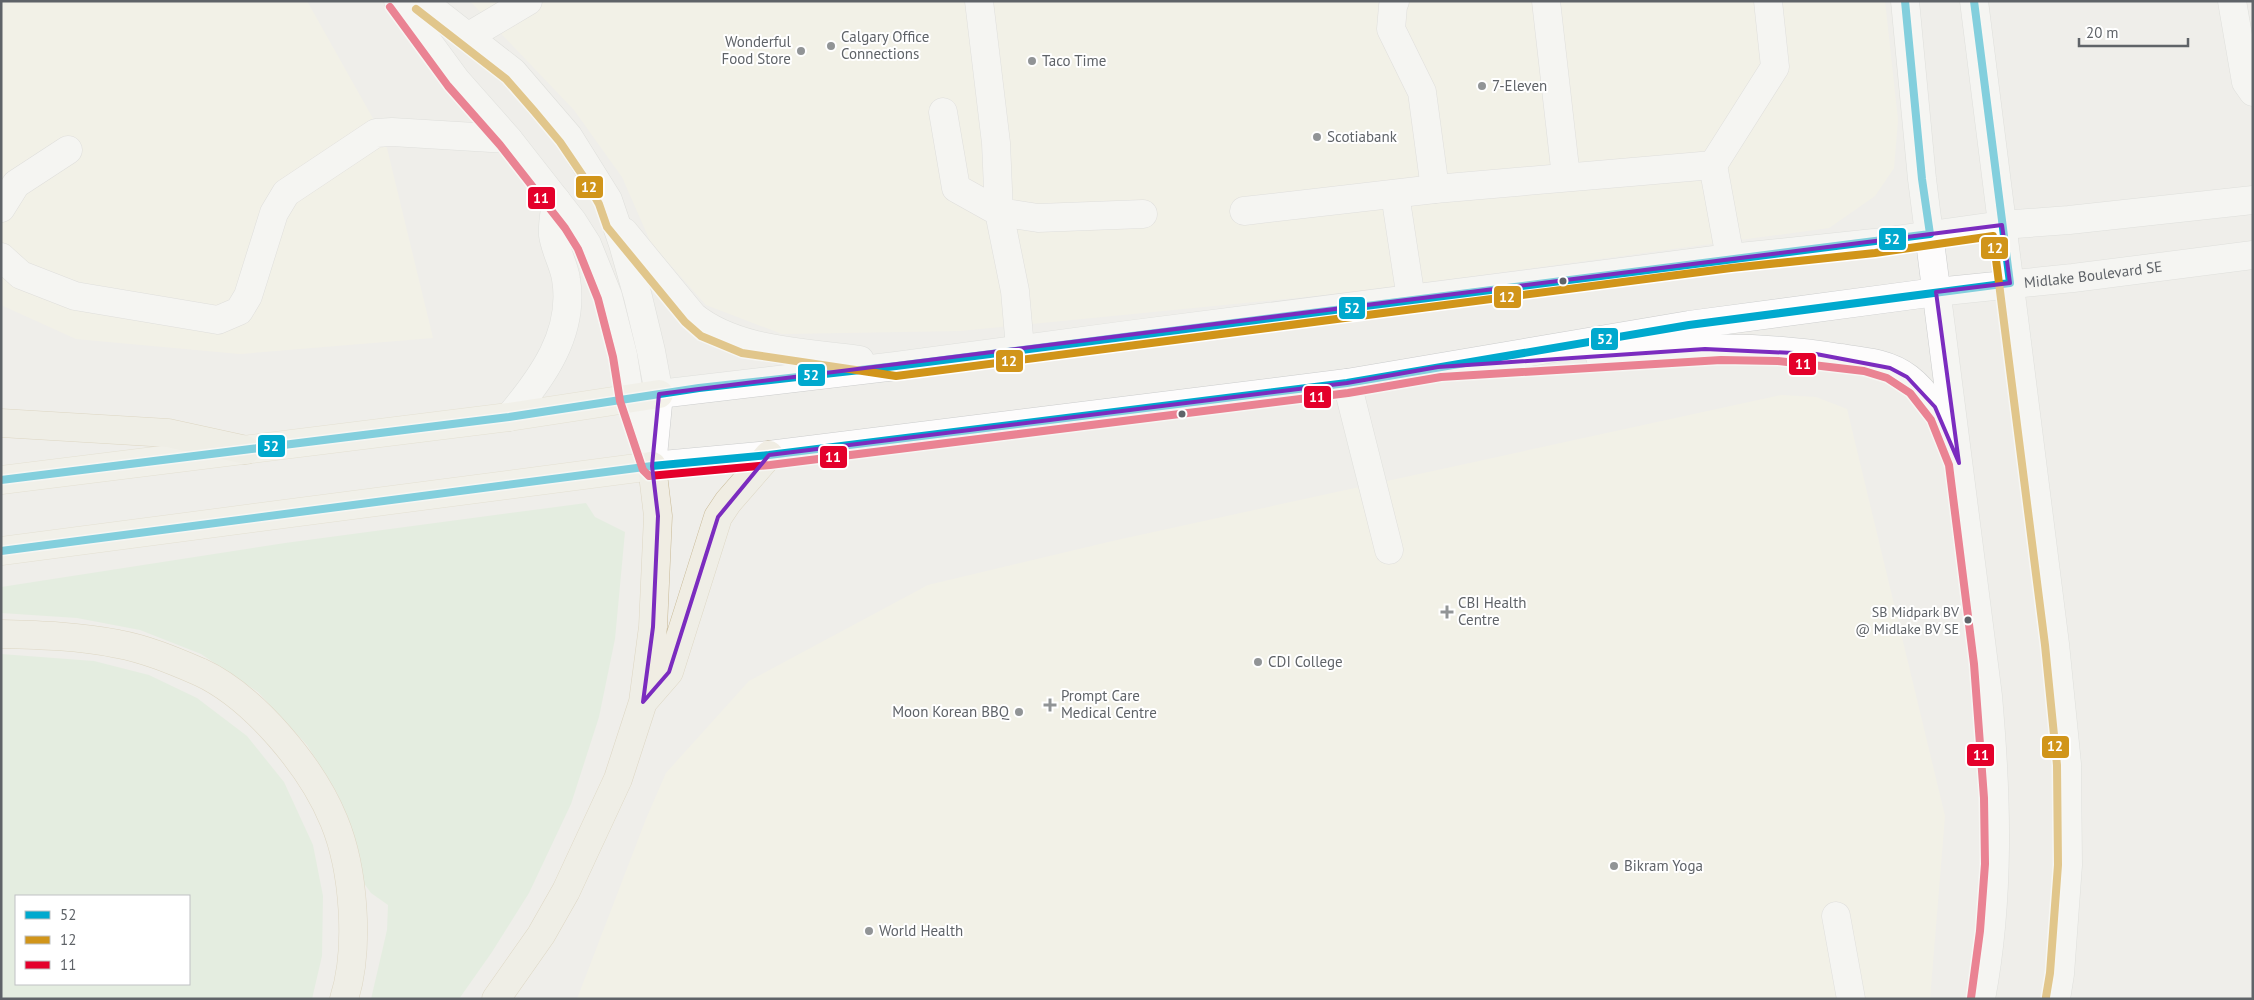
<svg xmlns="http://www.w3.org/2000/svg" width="2254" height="1000" font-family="'PT Sans',sans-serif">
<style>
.commercial{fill:#f7f3e4}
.green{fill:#d8ebd6;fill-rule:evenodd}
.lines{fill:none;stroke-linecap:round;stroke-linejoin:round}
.minor-casing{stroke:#cbcccc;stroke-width:29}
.major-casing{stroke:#d7ceb8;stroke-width:29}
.highway-casing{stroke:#c8b996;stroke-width:29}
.minor{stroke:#fdfcfc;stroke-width:28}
.major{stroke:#f4f2e9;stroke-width:28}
.highway{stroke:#f0ede3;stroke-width:28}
.bus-1-casing{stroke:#fff;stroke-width:11}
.bus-2-casing{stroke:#fff;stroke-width:11}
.bus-3-casing{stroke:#fff;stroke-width:11}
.bus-1{stroke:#00a9ce;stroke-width:8}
.bus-2{stroke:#d1951a;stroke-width:8}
.bus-3{stroke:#e4002b;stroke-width:8}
.marked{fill:none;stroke:#7b2cbf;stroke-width:4;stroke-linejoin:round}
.poi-dot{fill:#919496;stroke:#fff;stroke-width:2}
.bus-dot{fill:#5f6368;stroke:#fff;stroke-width:2}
.labels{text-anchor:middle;stroke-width:4;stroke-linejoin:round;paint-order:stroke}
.bus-label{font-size:14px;fill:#5f6368;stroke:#fff;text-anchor:end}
.poi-label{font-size:15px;fill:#5f6368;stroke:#fff;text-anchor:start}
.street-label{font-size:15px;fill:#5f6368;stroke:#fff}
.line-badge{stroke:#fff;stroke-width:2}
.badge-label{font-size:14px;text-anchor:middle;font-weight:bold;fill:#fff}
</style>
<rect width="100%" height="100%" fill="#efeeea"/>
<!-- commercial -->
<path class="commercial" d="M 1,1 L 307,1 L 385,140 L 433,338 L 240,354 L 76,339 L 1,305 Z
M 470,1 L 1885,1 L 1898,120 L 1894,168 L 1875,196 L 1829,228 L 1355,292 L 960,331 L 782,334 L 706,305 L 651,243 L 622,177 L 574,110 Z
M 1781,395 L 1816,397 L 1847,409 L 1945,816 L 1930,999 L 577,999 L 646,819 L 666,773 L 749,681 L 928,585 L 1117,540 Z"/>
<!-- green -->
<path class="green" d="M 586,503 L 595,517 L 625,532 L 615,639 L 599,717 L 571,804 L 529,893 L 492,952 L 459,999 L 371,999 L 387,930 L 388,905 L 371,893 L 363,882 L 359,859 L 337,793 L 307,745 L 258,692 L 201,654 L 140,630 L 77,618 L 1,613 L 1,587 L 285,543 Z
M 1,654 L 94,661 L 149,675 L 197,698 L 247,736 L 284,782 L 313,845 L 323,896 L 322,956 L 312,999 L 1,999 ZM 16,896 L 189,896 L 189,984 L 16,984 Z"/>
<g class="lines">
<defs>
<g id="minor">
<path d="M 398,1 L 456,80 L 508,139 L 573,222 L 587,244 L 608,296 L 623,355 L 630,399 L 649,456"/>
<path d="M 422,1 L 513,72 L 568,136 L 608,200 L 623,244 L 638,297 L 651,351 L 659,394 L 652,466"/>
<path d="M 979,1 L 996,143 L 999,212 L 1038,218 L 1143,214"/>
<path d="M 1395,1 L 1393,6 L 1391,29 L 1422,92 L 1435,189"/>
<path d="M 1546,1 L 1566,177"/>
<path d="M 1905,1 L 1922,179 L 1988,696 C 1997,797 2000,898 1981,999"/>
<path d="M 1974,1 L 2055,644 L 2067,764 L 2068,865 L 2060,974 L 2056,999"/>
<path d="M 2232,1 L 2246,82 L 2253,92"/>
<path d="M 469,36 L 528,1"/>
<path d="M 943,112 L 956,188 L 999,212 L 1015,291 L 1020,348"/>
<path d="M 1713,165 L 1730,258"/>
<path d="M 1395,194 L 1411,299"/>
<path d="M 1,208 L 16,184 L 68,150"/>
<path d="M 1244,211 L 1435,189 L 1713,165 L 1775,67 L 1768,1"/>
<path d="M 624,232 L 693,316 C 737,352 806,352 860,360"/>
<path d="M 1,257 L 21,275 L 75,296 L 218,320 L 239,311 L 248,296 L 274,213 L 286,193 L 376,133 L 392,132 L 508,139"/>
<path d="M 1600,357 C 1634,354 1668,350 1702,349 C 1748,347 1795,351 1840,358 C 1863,361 1889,363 1908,378 C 1927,393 1938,412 1948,433"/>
<path d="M 1347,383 L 1389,550"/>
<path d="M 659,394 L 896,366 L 1127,335 L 1730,258 L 1874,243 L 2002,225 L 2069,220 L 2253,200"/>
<path d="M 509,417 C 542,378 575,333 566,279 C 564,265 555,250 553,235 C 552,224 555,211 556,200"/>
<path id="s1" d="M 652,466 L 769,455 L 1347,383 L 1689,325 L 1936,292 L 2073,278 L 2253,255"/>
<path d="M 1836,916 L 1851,999"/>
</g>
<path id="major" d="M 1,480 L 509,417 L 659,394
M 1,551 L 652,466"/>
<path id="highway" d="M 1,423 L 168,433 L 246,450
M 1,634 C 40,635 79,636 118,644 C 146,649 174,661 200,672 C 254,697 312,767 334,821 C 354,869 360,949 344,999
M 643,702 L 669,672 L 718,517 L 728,502 L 769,455
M 496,999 L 541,935 L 566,891 L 618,779 L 643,702 L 653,627 L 658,516 L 652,466"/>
</defs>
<!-- minor casing -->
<use href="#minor" class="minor-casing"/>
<!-- major casing -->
<use href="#major" class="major-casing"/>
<!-- highway casing -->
<use href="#highway" class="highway-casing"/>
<!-- minor -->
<use href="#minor" class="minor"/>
<!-- major -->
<use href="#major" class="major"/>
<!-- highway -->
<use href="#highway" class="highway"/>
<defs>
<path id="bus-1" d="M 1,480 L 509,417 L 699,388 L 896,366 L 1930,234 L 1922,179 L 1905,1
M 1,551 L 652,466 L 769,455 L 1347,383 L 1689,325 L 2010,283 L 1974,1"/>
<path id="bus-2" d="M 416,9 L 506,79 L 534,111 L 560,142 L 583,176 L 599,204 L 607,227 L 685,322 L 701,336 L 742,353 L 896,376 L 1731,268 L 1875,253 L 1993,236 L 2045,645 L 2057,765 L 2058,865 L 2050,973 L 2046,997"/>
<path id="bus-3" d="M 390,7 L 448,86 L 500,145 L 565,228 L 578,249 L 598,299 L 613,357 L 620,401 L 643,470 L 649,476 L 770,465 L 1348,393 L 1441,377 L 1721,360 L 1778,361 L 1864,371 L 1887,378 L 1910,393 L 1931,420 L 1949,465 L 1974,664 L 1984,798 L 1985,864 L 1980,931 L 1971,998"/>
</defs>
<!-- bus-1 casing -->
<use href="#bus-1" class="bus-1-casing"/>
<!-- bus-2 casing -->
<use href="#bus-2" class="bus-2-casing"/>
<!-- bus-3 casing -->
<use href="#bus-3" class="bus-3-casing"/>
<!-- bus-1 -->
<use href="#bus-1" class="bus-1"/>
<!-- bus-2 -->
<use href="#bus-2" class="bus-2"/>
<!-- bus-3 -->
<use href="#bus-3" class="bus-3"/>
</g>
<!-- marked area -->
<path d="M0 0H2254V1000H0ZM 2002,225 L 2010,283 L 1936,292 L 1959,463 L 1935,407 L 1907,377 L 1890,368 L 1816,354 L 1705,349 L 1438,367 L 1347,383 L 769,455 L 718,517 L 669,672 L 643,702 L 653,627 L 658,516 L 652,466 L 659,394 Z" fill="#efeeea" fill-opacity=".55" fill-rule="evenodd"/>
<path class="marked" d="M 2002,225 L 2010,283 L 1936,292 L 1959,463 L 1935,407 L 1907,377 L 1890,368 L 1816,354 L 1705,349 L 1438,367 L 1347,383 L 769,455 L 718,517 L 669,672 L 643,702 L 653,627 L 658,516 L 652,466 L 659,394 Z"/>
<!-- markers -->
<g class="poi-dot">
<circle cx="831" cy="46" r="5"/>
<circle cx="801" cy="51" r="5"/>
<circle cx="1032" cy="61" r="5"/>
<circle cx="1482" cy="86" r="5"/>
<circle cx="1317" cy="137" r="5"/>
<path d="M1444.5 604.5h5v5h5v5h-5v5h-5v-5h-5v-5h5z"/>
<circle cx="1258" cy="662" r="5"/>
<path d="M1047.5 697.5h5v5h5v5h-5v5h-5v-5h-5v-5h5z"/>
<circle cx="1019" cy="712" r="5"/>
<circle cx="1614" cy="866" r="5"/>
<circle cx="869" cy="931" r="5"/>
</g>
<g class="bus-dot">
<circle cx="1563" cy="281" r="4.5"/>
<circle cx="1182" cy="414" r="4.5"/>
<circle cx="1968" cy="620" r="4.5"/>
</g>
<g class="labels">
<!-- bus labels -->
<g class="bus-label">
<text x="1959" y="617">SB Midpark BV<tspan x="1959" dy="17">@ Midlake BV SE</tspan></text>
</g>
<!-- poi labels -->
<g class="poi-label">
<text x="841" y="42">Calgary Office<tspan x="841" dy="17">Connections</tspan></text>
<text x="791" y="47" text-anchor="end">Wonderful<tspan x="791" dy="17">Food Store</tspan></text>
<text x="1042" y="66">Taco Time</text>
<text x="1492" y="91">7-Eleven</text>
<text x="1327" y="142">Scotiabank</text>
<text x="1458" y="608">CBI Health<tspan x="1458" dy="17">Centre</tspan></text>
<text x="1268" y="667">CDI College</text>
<text x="1061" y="701">Prompt Care<tspan x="1061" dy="17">Medical Centre</tspan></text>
<text x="1009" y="717" text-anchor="end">Moon Korean BBQ</text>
<text x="1624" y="871">Bikram Yoga</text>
<text x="879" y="936">World Health</text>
</g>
<!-- street labels -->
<g class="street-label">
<text dy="5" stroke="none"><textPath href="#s1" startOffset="1454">Midlake Boulevard SE</textPath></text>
</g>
</g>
<g class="line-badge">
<rect x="575" y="175" width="29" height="24" rx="5" fill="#d1951a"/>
<rect x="527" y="186" width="29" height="24" rx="5" fill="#e4002b"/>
<rect x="1878" y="227" width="29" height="24" rx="5" fill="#00a9ce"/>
<rect x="1980" y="236" width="29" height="24" rx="5" fill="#d1951a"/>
<rect x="1493" y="285" width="29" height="24" rx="5" fill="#d1951a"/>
<rect x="1338" y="296" width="28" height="24" rx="5" fill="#00a9ce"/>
<rect x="1590" y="327" width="29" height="24" rx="5" fill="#00a9ce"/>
<rect x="995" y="349" width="29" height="24" rx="5" fill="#d1951a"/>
<rect x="1788" y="352" width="29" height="24" rx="5" fill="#e4002b"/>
<rect x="797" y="363" width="29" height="24" rx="5" fill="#00a9ce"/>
<rect x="1303" y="385" width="29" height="24" rx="5" fill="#e4002b"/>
<rect x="257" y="434" width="29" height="24" rx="5" fill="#00a9ce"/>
<rect x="819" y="445" width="29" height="24" rx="5" fill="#e4002b"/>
<rect x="2041" y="735" width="29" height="24" rx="5" fill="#d1951a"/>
<rect x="1966" y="743" width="29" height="24" rx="5" fill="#e4002b"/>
</g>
<g class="badge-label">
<text x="589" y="192">12</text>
<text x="541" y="203">11</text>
<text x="1892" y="244">52</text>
<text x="1995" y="253">12</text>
<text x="1507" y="302">12</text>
<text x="1352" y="313">52</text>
<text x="1605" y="344">52</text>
<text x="1009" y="366">12</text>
<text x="1803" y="369">11</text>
<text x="811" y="380">52</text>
<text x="1317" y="402">11</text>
<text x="271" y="451">52</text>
<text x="833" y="462">11</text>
<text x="2055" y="751">12</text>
<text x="1981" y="760">11</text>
</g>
<!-- border -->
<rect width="2254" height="1000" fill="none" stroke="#5f6368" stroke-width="5"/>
<!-- legend -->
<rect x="15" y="895" width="175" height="90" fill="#ffffff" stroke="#bfc1c3"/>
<rect x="25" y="911" width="25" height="8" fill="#00a9ce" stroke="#bfc1c3"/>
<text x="60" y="920" font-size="15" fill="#5f6368">52</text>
<rect x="25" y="936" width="25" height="8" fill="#d1951a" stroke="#bfc1c3"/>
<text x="60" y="945" font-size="15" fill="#5f6368">12</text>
<rect x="25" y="961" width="25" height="8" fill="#e4002b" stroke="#bfc1c3"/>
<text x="60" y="970" font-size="15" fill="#5f6368">11</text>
<!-- scale -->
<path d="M2079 38v8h109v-8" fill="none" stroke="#5f6368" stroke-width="2.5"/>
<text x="2086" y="38" font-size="15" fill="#5f6368" stroke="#ffffff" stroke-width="4" paint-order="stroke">20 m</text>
</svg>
